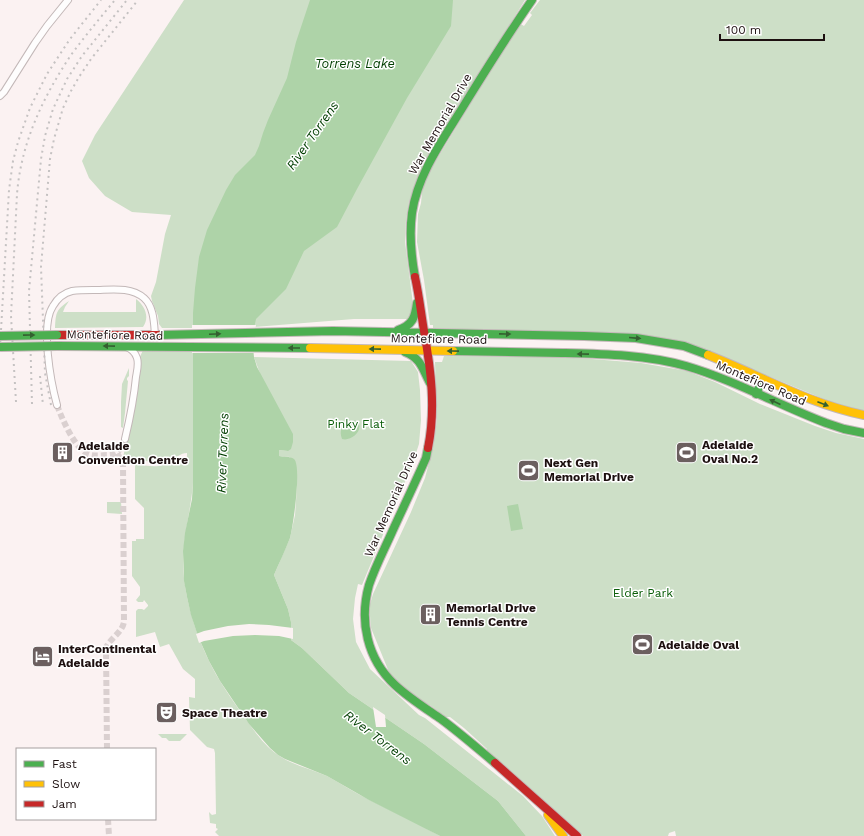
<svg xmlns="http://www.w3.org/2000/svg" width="864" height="836" font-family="'Work Sans',sans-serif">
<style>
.green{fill:#cddfc7}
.water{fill:#aed3a8}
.pier{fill:#fbf2f2}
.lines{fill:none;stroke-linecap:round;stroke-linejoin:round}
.street-tunnel{stroke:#dad0d0;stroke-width:6;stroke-dasharray:6 3;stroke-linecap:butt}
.street-casing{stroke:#c3b8b8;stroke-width:8}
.fast-casing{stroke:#c3b8b8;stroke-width:10}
.slow-casing{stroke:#c3b8b8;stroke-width:10}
.jam-casing{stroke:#c3b8b8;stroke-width:10}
.street{stroke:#fefdfd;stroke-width:6}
.fast{stroke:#4caf50;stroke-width:8}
.slow{stroke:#ffc107;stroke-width:8}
.jam{stroke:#c62828;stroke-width:8}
.rail{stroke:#c5c2c2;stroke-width:2;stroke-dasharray:2 4;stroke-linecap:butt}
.fast-bridge-casing{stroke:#c3b8b8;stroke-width:10;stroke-linecap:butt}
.fast-bridge{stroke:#4caf50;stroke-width:8}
.oneway{fill:#346030}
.labels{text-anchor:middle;stroke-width:3;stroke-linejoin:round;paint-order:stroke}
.street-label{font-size:12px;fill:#1d1010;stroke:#fff}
.park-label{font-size:12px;fill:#0a5d09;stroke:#fff}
.poi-label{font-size:12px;font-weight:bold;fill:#1d1010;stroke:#fff;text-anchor:start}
.water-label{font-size:13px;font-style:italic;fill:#003e00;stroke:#fff}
</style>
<rect width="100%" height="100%" fill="#fbf2f2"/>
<!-- green -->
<path class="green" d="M 184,0 L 525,0 L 480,72 L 420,174 L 415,185 L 409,202 L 406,220 L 405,242 L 413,304 L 411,319 L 354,319 L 240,328 L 162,328 L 159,324 L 158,316 L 152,301 L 151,296 L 156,282 L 165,234 L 171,215 L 132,212 L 105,196 L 89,178 L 82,161 L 95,135 Z
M 540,0 L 864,0 L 864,413 L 853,411 L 707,351 L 684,345 L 549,332 L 433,328 L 433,325 L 430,325 L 424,280 L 417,242 L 418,214 L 421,203 L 423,182 L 519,23 L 524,26 L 532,15 L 530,13 Z
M 136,299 C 145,306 150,317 143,327 L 55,328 C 56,312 56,310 69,301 L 65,307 L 63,312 L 136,312 Z
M 194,348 L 193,483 C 191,510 183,536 183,564 C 184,602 200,648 220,681 C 226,691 233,701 240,711 C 251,726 262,744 278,755 C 292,765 311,769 327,776 C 342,784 355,793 370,800 C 393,812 417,823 440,836 L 219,836 L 215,832 L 218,829 L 216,828 L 216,824 L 210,823 L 209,812 L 212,815 L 216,814 L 215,753 L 214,749 L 207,747 L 190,730 L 189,697 L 195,698 L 195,679 L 183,669 L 169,644 L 160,647 L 155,632 L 136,637 L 136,611 L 138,609 L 142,609 L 144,610 L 148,606 L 148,605 L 144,600 L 143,602 L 138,602 L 136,600 L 140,595 L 140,587 L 132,576 L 132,541 L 136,541 L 136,539 L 144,539 L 144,508 L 135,499 L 135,464 C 143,465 151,467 159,466 C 166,465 175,461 181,463 L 187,459 L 187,453 C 180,453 177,458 170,460 C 155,464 139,460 123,457 L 125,449 L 125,439 L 139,359 L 143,350 Z
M 444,356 L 554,357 L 592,359 L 641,363 L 687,371 L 715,382 L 760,404 L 815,426 L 836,433 L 864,439 L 864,836 L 676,836 L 675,831 L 669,833 L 668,836 L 583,836 L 536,794 L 487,753 L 487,749 L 464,728 L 450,717 L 445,717 L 431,706 L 424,702 L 409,692 L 391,677 L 371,628 L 370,616 L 370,604 L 373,594 L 411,512 L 425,478 L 433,447 L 437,420 L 435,362 L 442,362 Z
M 254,357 L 411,361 L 418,372 L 420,390 L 421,420 L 419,444 L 412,465 L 362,585 L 358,584 L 355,598 L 353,619 L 356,642 L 370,669 L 419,715 L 425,718 L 523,796 L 542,816 L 555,836 L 526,836 L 498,801 L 424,744 L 349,693 L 302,648 L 291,640 L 291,622 L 288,609 L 274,575 L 290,538 L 295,515 L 297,487 L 290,457 L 278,456 L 279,450 L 288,451 Z
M 129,368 L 129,376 L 127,378 L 127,380 L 128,381 L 125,413 L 123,428 L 121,427 L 121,402 L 122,384 Z
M 107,502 L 121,502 L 122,514 L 107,513 Z
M 158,734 L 187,734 L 180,741 L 169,741 L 166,738 L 162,738 Z"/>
<!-- water -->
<path class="water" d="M 310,0 L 453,0 L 451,26 L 407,98 L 357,189 L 337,227 L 304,251 L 286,289 L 256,319 L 252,338 L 254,357 L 257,367 L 293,434 L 293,442 L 291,449 L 288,451 L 279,450 L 279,456 C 283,457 290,456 294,459 C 302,466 293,527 290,538 C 285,551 279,563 274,575 L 288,609 L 291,622 L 291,640 L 302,648 L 349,693 L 424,744 L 498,801 L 526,836 L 440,836 L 369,800 L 327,776 L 285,759 L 278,755 L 270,748 L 249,724 L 220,681 L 209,661 L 198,636 L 191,615 L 187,597 L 184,581 L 183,551 L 185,533 L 192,499 L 193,483 L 193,313 L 195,288 L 199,257 L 207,230 L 226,190 L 235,175 L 255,155 L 259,146 L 263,133 L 268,120 L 287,78 L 296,42 Z
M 353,420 L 357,421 C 365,430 351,442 342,439 C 338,429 344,423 353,420 Z
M 518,504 L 523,529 L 511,531 L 507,506 Z"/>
<!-- pier -->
<path class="pier" d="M 192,325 L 256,325 L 254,338 L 256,353 L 192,353 Z
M 249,624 L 269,625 L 293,628 L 293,639 L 279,636 L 255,635 L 233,636 L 204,641 L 199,643 L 196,634 L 204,631 L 228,626 Z
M 373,707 L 385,715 L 386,727 L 376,727 Z"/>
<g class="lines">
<!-- street-tunnel -->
<path class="street-tunnel" d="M 57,405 C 62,419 74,446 86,453 C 92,457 102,455 108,455 C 118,455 123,447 125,439
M 107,749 L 106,648 C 110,638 122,633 124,622 L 123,463 L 117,453
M 108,819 L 109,836"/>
<defs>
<path id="street" d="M 0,96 L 4,92 L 35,43 L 47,26 L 68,0
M 57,405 C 51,383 40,325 53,306 C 57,299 64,293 72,291 C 79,290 86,290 93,290 C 110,290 130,286 144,298 C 154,307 154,323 155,335
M 125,439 C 130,418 134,398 136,377 C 137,371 139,364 137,358 C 135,352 132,349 126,347"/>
<path id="fast" d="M 415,277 C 411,255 409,235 412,213 C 418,172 445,137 466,102 C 487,68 509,33 532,0
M 398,330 C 413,325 415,317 417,303
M 158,335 L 333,331 L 584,336 L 636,338 L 684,346 L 708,355
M 57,346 L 310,348
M 453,351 C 491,352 528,352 565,353 C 606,354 647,355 686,366 C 734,380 779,405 826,423 L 844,429 L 864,433
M 405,352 C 421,358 423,370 430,383
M 756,394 L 763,379
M 428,448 L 426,458 C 415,483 403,508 392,532 C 384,550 375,567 369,585 C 359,621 367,659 395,685 C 409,698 425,708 441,719 C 460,733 477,748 495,763"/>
<path id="slow" d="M 310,348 L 453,351
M 708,355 C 759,375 809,404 864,415
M 548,815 L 563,836"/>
<path id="jam" d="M 415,277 C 419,295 421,313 424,331 C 431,370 436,409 428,448
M 57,335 L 158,335
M 495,763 L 577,836"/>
</defs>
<!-- street casing -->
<use href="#street" class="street-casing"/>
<!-- fast casing -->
<use href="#fast" class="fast-casing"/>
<!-- slow casing -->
<use href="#slow" class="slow-casing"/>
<!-- jam casing -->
<use href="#jam" class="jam-casing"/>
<!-- street -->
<use href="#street" class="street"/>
<!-- fast -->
<use href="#fast" class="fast"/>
<!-- slow -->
<use href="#slow" class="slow"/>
<!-- jam -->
<use href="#jam" class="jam"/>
<!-- rail -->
<path class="rail" d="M 0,348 L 9,190 L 13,161 L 18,142 L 30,108 L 47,74 L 70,39 L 101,0
M 40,376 L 43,405
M 16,402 L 11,316 L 17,194 C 21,143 43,97 71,55 C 85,36 100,18 115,0
M 32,404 L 29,291 L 41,159 L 45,136 L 53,109 L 67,79 L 82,56 L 127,0
M 51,405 L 45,373 L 41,267 L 50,159 L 54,139 L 63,108 L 71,91 L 79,77 L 91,59 L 138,0"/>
<defs>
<path id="fast-bridge" d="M 0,336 L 57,335
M 0,347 L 57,346"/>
</defs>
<!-- fast-bridge casing -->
<use href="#fast-bridge" class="fast-bridge-casing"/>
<!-- fast-bridge -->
<use href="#fast-bridge" class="fast-bridge"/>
</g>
<!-- one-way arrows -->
<defs><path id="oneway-solid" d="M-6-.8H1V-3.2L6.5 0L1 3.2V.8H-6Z"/></defs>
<g class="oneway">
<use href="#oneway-solid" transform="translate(215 334) rotate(-2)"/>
<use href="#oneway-solid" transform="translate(505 334) rotate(1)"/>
<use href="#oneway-solid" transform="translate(29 335) rotate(-1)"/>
<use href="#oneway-solid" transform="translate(635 338) rotate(5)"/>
<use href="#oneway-solid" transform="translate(109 346) rotate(-179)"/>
<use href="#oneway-solid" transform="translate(294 348) rotate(-180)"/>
<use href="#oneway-solid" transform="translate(375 349) rotate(-179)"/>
<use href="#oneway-solid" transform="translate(453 351) rotate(-179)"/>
<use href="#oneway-solid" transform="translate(583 354) rotate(-179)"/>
<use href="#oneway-solid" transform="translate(775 402) rotate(-156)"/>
<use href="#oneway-solid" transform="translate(823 404) rotate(21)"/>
</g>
<!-- icons -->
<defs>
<symbol id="stadium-square" viewBox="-11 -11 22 22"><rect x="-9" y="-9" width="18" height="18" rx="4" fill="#6b5f5f" stroke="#fff"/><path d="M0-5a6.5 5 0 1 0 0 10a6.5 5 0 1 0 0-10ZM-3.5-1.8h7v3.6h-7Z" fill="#fff"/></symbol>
<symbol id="building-square" viewBox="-11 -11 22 22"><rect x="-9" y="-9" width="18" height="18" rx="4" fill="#6b5f5f" stroke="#fff"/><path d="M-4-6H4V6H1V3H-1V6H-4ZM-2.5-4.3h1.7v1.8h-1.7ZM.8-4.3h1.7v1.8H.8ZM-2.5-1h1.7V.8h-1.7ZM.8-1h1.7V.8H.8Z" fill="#fff"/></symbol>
<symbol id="hotel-square" viewBox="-11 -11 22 22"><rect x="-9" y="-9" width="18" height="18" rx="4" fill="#6b5f5f" stroke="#fff"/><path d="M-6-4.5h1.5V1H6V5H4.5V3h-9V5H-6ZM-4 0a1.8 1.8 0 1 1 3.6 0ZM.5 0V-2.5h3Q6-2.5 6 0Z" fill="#fff"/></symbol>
<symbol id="theatre-square" viewBox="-11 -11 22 22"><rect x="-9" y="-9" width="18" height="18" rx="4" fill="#6b5f5f" stroke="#fff"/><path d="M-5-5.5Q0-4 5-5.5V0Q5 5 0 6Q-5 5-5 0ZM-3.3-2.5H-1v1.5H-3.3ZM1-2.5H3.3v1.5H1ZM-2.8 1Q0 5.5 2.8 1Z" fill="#fff"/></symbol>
</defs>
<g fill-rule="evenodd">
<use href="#stadium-square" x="674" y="440" width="25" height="25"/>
<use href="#building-square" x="50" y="440" width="25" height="25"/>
<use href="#stadium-square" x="516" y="458" width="25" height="25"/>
<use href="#building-square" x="418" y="602" width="25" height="25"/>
<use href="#stadium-square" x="630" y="632" width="25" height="25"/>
<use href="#hotel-square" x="30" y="644" width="25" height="25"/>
<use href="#theatre-square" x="154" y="700" width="25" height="25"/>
</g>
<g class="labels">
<!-- street labels -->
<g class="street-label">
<text transform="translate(440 124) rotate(-60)" y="4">War Memorial Drive</text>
<text transform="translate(115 335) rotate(1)" y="4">Montefiore Road</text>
<text transform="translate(439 339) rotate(1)" y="4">Montefiore Road</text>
<text transform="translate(761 383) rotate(23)" y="4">Montefiore Road</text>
<text transform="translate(391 504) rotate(-66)" y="4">War Memorial Drive</text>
</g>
<!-- park labels -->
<g class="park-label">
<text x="356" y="428">Pinky Flat</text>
<text x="643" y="597">Elder Park</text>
</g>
<!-- poi labels -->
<g class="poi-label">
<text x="702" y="449">Adelaide<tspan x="702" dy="14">Oval No.2</tspan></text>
<text x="78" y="450">Adelaide<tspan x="78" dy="14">Convention Centre</tspan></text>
<text x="544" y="467">Next Gen<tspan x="544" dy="14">Memorial Drive</tspan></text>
<text x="446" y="612">Memorial Drive<tspan x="446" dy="14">Tennis Centre</tspan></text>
<text x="658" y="649">Adelaide Oval</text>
<text x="58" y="653">InterContinental<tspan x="58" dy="14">Adelaide</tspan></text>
<text x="182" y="717">Space Theatre</text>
</g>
<!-- water labels -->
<g class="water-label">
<text x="355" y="68">Torrens Lake</text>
<text transform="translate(312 135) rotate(-55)" y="5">River Torrens</text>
<text transform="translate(222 453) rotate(-88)" y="5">River Torrens</text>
<text transform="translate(378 737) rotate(37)" y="5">River Torrens</text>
</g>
</g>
<!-- legend -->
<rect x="16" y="748" width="140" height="72" fill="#ffffff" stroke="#a59f9f"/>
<rect x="24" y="761" width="20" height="6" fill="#4caf50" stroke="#a59f9f"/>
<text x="52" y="768" font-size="12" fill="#1d1010">Fast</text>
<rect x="24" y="781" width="20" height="6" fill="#ffc107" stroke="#a59f9f"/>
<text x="52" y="788" font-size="12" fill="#1d1010">Slow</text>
<rect x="24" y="801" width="20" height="6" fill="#c62828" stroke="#a59f9f"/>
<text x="52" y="808" font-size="12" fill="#1d1010">Jam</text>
<!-- scale -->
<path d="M720 34v6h104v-6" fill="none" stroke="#1d1010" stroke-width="2"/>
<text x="726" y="34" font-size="12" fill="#1d1010" stroke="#ffffff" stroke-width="3" paint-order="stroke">100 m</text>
</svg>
